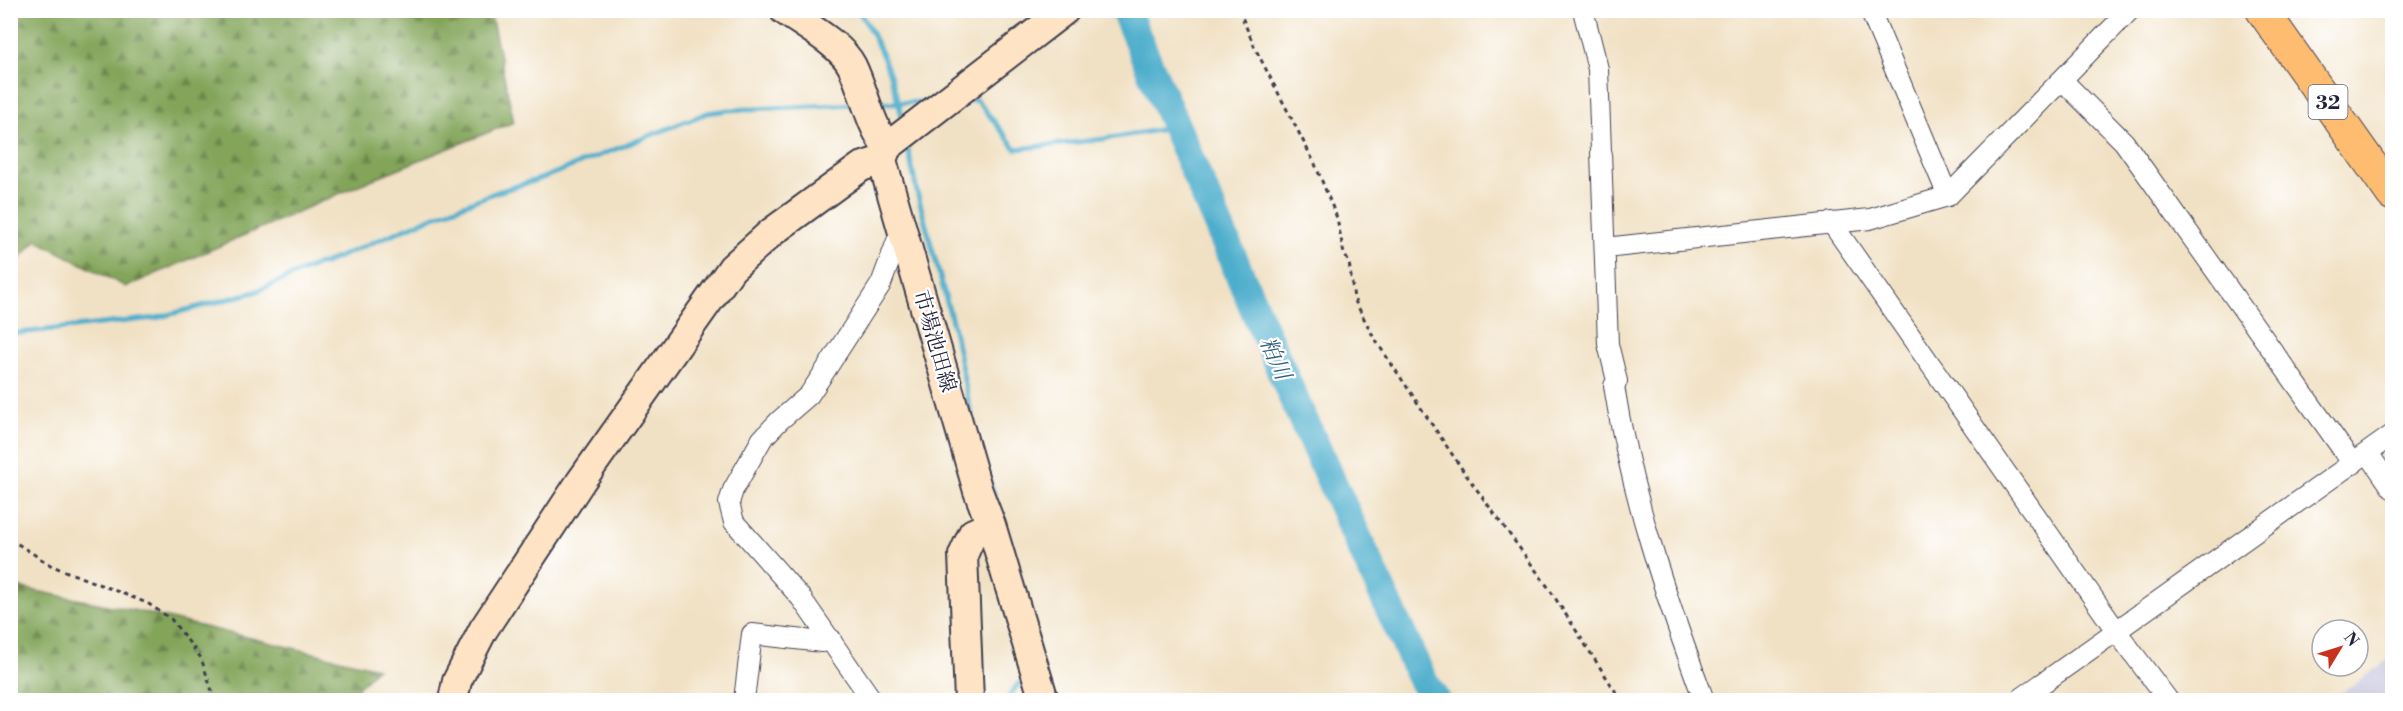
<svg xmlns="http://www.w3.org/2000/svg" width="2403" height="711" font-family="'Libre Bodoni','Noto Serif JP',serif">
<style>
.industrial{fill:#c2c2dc}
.forest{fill:url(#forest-firs);stroke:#52644a;stroke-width:1.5}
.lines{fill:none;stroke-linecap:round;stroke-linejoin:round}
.stream{stroke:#4daecc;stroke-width:5}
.river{stroke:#4daecc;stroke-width:30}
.street-casing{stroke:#413f50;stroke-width:22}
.secondary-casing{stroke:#413f50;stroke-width:32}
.primary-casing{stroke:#413f50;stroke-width:34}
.path{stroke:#413f50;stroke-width:3;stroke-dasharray:4.5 4.5;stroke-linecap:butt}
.street{stroke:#fff;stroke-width:20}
.secondary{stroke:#fee4c5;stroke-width:28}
.primary{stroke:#fdbc6f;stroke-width:32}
.labels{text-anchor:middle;stroke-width:4.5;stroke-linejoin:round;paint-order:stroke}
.shield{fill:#fff;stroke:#646476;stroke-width:1.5}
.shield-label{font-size:20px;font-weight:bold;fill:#22223b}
.street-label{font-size:21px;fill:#22223b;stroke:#fff}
.water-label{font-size:22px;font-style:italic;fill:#35617c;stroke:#fff}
</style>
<defs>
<pattern id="forest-firs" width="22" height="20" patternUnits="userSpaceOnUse" patternTransform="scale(1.5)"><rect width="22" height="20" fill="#83a55a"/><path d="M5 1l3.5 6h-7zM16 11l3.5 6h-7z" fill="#6b864c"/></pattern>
</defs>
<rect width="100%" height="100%" fill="#fff"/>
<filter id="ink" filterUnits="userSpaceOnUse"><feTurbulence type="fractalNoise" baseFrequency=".0167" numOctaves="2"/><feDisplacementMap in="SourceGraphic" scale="12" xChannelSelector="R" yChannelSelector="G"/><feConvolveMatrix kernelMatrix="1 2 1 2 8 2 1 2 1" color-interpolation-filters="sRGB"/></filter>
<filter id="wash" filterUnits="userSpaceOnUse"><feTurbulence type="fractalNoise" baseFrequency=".008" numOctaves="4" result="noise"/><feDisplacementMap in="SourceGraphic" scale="24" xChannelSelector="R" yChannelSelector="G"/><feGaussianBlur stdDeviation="1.35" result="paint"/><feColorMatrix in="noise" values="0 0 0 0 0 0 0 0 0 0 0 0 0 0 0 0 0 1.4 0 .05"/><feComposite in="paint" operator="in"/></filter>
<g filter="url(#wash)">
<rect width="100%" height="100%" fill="#f1e1c4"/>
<!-- industrial -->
<path class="industrial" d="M 2392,657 L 2392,700 L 2331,700 Z"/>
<!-- forest -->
<path class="forest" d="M 11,10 L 490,11 L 514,122 L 380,176 L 126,287 L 36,240 L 11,269 Z
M 11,586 L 137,611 L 377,668 L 347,700 L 11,700 Z"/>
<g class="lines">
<!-- stream -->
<path class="stream" d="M 858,10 C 880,43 895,84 903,122
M 964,101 L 977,100 L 1016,149 L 1104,139 L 1177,127
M 874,103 L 928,102
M 907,143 L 917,192 L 953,325 L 974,429
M 10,334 L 156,318 L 255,292 L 319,264 L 326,264 L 327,262 L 435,216 L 497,192 L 540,179 L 707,113 L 729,110 L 856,104
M 987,472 L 994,495
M 1007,700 L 1018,684 L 1029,680"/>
<!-- river -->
<path class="river" d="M 1125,10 L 1295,402 L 1422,679 L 1435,700"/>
</g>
</g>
<g filter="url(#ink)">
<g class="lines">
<defs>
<path id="street" d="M 1583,10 L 1598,69 L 1608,344 L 1617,381 L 1614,386 C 1631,494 1666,598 1704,700
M 1870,10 L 1948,196
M 2062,80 L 2124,142 L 2353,464
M 1831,222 L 2117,632 L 2168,700
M 1605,248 L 1870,219 L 1948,196 L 2130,10
M 2368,453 L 2392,488
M 744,700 L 752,634 L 822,642 L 831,639
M 872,700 L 801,598 L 734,522 L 729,503 L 733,490 L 762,439 L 779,421 L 809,395 L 825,371 L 881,284 L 897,241 L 904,236
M 2019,700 L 2392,435"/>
<path id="secondary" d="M 784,10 C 804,25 841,44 852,66 C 865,93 869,123 887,147 L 882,160 L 978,491 L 991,525 L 973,533 L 963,555 L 969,700
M 887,147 L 1065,10
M 991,525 L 1044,700
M 453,700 L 457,681 L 483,630 L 581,481 L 732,268 L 772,232 L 861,167 L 882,160"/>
<path id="primary" d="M 2262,10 L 2392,194"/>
</defs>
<!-- street casing -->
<use href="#street" class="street-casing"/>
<!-- secondary casing -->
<use href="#secondary" class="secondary-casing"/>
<!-- primary casing -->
<use href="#primary" class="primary-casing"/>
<!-- path -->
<path class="path" d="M 1239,10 L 1255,48 L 1315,164 L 1337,218 L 1344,254 L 1349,262 L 1354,299 L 1374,338 L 1464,472 L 1548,587 L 1621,700
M 10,539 L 52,566 L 147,603 L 171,619 L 201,658 L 215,700"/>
<!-- street -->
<use href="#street" class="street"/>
<!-- secondary -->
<use href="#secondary" class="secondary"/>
<!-- primary -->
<use href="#primary" class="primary"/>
</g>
</g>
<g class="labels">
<!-- shield labels -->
<rect class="shield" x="2308.5" y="85" width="39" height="34" rx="4.5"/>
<g class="shield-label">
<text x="2328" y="109">32</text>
</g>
<!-- street labels -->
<g class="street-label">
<text transform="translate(935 341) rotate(74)" y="7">市場池田線</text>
</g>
<!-- water labels -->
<g class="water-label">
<text transform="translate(1276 358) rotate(66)" y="8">粕川</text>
</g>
</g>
<!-- margin -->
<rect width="2403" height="711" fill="none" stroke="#fff" stroke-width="36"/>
<!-- north arrow -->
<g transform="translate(2340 648) rotate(52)"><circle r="28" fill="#ffffff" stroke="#a7a7b1" stroke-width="1.5"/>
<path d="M0-4.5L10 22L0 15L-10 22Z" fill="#c8321e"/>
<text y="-9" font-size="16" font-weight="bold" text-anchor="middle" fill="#22223b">N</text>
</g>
</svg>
